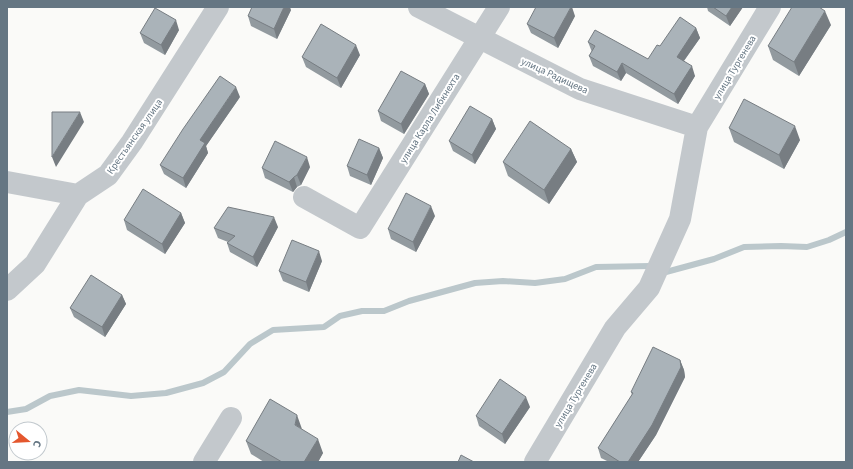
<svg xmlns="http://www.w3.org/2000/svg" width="853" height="469" font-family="'Source Sans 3',sans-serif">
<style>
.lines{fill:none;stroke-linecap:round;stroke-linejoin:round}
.stream{stroke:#bbc7cb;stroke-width:6}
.minor{stroke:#c3c8cc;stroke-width:22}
.wall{fill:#929a9f}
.shaded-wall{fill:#777d82}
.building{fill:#aab3b9;stroke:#777d82}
.labels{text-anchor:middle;stroke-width:4;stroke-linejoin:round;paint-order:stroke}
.street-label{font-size:10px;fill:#657683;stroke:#fff}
</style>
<rect width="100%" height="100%" fill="#fafaf8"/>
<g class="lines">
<!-- stream -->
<path class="stream" d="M 666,272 L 714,259 L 744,247 L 781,246 L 807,247 L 829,240 L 846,232
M 7,412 L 26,409 L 50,396 L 79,390 L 131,396 L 166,393 L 203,383 L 224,372 L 250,344 L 273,330 L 324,327 L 340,316 L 362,311 L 384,311 L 409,301 L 475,283 L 503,281 L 535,283 L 565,279 L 596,267 L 650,266"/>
<!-- minor -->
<path class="minor" d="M 419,7 L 580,89 L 697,127
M 7,182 L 78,195
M 304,197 L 360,228 L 499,7
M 7,290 L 35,264 L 78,195 L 108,175 L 132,142 L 218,7
M 204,462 L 231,418
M 535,462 L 615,328 L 649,288 L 680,219 L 697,127 L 770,7"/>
</g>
<!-- wall -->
<path class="wall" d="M 707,7 L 743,7 L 730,26 L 708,11 Z
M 291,10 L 277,39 L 251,26 L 248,16 Z
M 575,16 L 558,48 L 531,33 L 527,24 Z
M 831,25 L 799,76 L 773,60 L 768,46 Z
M 696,28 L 700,38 L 684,61 L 695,76 L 678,104 L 626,73 L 621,81 L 593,66 L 589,56 L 592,52 L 588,42 L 648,59 L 660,46 Z
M 179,30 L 165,55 L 144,43 L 140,33 Z
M 360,55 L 341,88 L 306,67 L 302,57 Z
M 425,84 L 429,94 L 404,134 L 381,121 L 378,111 Z
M 240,97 L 206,146 L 208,153 L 186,188 L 164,174 L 160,165 Z
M 492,119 L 496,129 L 475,164 L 453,151 L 449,141 Z
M 729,128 L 800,140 L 784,169 L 734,142 Z
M 379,148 L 383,158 L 371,185 L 350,176 L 347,166 Z
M 571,149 L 577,162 L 549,204 L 508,176 L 503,162 Z
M 310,167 L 301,185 L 297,187 L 293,192 L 265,178 L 262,168 Z
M 181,213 L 185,223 L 165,254 L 127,230 L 124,220 Z
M 435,216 L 416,252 L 391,239 L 388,229 Z
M 278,227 L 257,267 L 230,252 L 227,243 L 228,242 L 218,238 L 214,228 Z
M 322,261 L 309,292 L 283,281 L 279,271 Z
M 122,295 L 126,304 L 105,337 L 74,317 L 70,308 Z
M 680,360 L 684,370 L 685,377 L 656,435 L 638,462 L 609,462 L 601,458 L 598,448 L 632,395 L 631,392 Z
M 530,407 L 505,444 L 479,426 L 476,416 Z
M 302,429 L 323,453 L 318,462 L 264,462 L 251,454 L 246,441 Z"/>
<!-- shaded-wall -->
<path class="shaded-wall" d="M 284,7 L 290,7 L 291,10 L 277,39 L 274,29 Z
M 571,7 L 572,7 L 575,16 L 558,48 L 554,38 Z
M 732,7 L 743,7 L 730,26 L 726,16 Z
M 825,11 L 831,25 L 799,76 L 794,62 Z
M 176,20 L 179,30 L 165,55 L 161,45 Z
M 696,28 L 700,38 L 680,66 L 677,57 Z
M 356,45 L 360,55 L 341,88 L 337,78 Z
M 622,63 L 626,73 L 621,81 L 617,72 Z
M 692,66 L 695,76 L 678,104 L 674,94 Z
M 425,84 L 429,94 L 404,134 L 401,124 Z
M 236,87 L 240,97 L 206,146 L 208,153 L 186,188 L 183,178 L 200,140 Z
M 80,112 L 84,122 L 56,167 L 52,157 Z
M 492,119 L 496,129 L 475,164 L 472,155 Z
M 795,126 L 800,140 L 784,169 L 779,155 Z
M 379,148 L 383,158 L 371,185 L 367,175 Z
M 571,149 L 577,162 L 549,204 L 544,190 Z
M 307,157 L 310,167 L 301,185 L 297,175 Z
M 294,177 L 297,187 L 293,192 L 289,182 Z
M 431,206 L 435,216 L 416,252 L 413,242 Z
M 181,213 L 185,223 L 165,254 L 162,244 Z
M 274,217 L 278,227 L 257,267 L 253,257 Z
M 319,251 L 322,261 L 309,292 L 306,282 Z
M 122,295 L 126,304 L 105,337 L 102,327 Z
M 680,360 L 684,370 L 685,377 L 656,435 L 638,462 L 628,462 Z
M 526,397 L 530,407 L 505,444 L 502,434 Z
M 297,415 L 302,429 L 295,425 Z
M 318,439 L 323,453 L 318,462 L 304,462 Z"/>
<!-- building -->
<path class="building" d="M 252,7 L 284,7 L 274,29 L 248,16 Z
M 536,7 L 571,7 L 554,38 L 527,24 Z
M 713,7 L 732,7 L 726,16 Z
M 792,7 L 819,7 L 825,11 L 794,62 L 768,46 Z
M 155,8 L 176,20 L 161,45 L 140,33 Z
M 680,17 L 696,28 L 677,57 L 692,66 L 674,94 L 622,63 L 617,72 L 589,56 L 595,46 L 588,42 L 595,30 L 648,59 L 657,45 L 660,46 Z
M 321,24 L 356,45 L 337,78 L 302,57 Z
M 401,71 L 425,84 L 401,124 L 378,111 Z
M 220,76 L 236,87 L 200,140 L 205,143 L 183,178 L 160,165 L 183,129 Z
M 744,99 L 795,126 L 779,155 L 729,128 Z
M 470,106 L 492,119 L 472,155 L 449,141 Z
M 52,112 L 80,112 L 52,157 Z
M 530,121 L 571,149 L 544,190 L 503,162 Z
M 359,139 L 379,148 L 367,175 L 347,166 Z
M 275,141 L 307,157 L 297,175 L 294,177 L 289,182 L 262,168 Z
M 143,189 L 181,213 L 162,244 L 124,220 Z
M 406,193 L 431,206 L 413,242 L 388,229 Z
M 228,207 L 274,217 L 253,257 L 227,243 L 235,236 L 214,228 Z
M 292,240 L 319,251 L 306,282 L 279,271 Z
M 91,275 L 122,295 L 102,327 L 70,308 Z
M 653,347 L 680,360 L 681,367 L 652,425 L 628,462 L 620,462 L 598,448 L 633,393 L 631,392 Z
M 500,379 L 526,397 L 502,434 L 476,416 Z
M 270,399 L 297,415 L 295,425 L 318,439 L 304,462 L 282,462 L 246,441 Z
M 461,455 L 474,462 L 458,462 Z"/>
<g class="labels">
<!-- street labels -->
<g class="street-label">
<text transform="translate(734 67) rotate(-59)" y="4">улица Тургенева</text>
<text transform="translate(555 75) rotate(25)" y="4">улица Радищева</text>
<text transform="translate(429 118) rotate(-58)" y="4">улица Карла Либкнехта</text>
<text transform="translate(134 136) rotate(-55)" y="4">Крестьянская улица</text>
<text transform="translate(575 395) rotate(-59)" y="4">улица Тургенева</text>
</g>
</g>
<!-- border -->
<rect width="853" height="469" fill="none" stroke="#657683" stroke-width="16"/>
<!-- north arrow -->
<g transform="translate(28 441) rotate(108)"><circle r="19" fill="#ffffff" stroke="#c1c8cd"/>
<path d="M0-3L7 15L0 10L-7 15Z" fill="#e4572e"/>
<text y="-6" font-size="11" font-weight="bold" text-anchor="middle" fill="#657683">С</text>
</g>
</svg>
